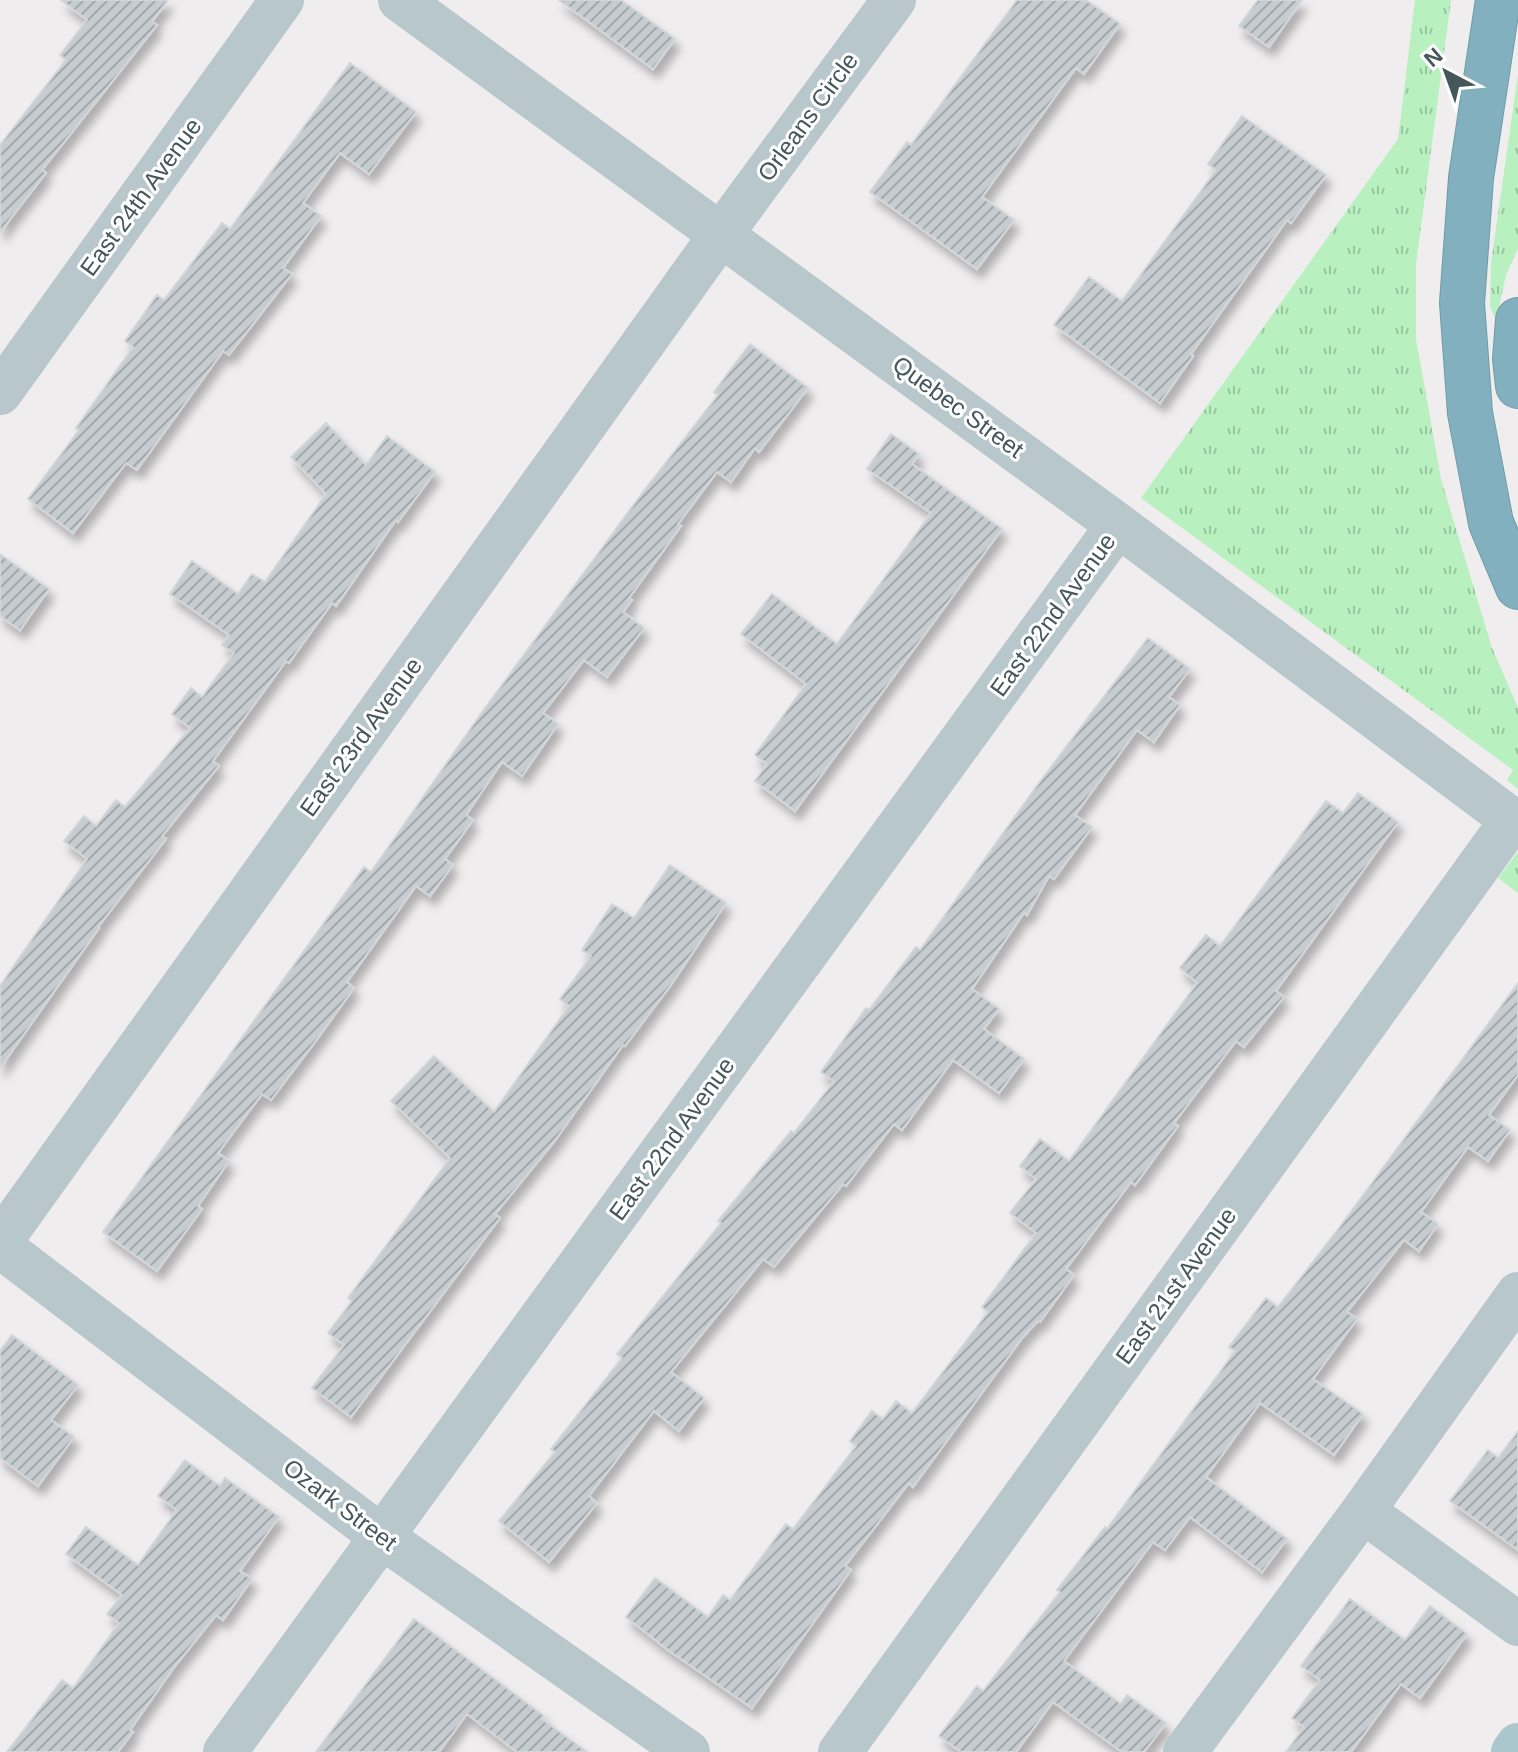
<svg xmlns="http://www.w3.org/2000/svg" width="1518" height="1752" font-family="Helvetica,sans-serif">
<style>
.grass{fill:url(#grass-tufts)}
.building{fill:url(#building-hatch);stroke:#d1d6d9;stroke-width:2;filter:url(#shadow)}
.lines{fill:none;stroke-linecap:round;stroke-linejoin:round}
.highway-casing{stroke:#6e9caa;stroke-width:46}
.minor{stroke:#b8c7cb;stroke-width:44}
.major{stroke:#acc6ce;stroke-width:44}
.highway{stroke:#83b0be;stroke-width:44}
.labels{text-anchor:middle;stroke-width:6;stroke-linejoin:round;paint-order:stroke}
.street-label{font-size:24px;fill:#45575b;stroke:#fff}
</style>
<defs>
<pattern id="grass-tufts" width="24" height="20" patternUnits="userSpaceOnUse" patternTransform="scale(2)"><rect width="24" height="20" fill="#b9f0bf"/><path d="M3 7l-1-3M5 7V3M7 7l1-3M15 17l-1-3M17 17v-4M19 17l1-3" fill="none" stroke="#98c59e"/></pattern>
<pattern id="building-hatch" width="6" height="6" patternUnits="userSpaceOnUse" patternTransform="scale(2)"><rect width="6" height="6" fill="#c7ccd0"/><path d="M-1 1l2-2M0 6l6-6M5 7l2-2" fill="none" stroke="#a3a8ac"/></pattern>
<filter id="shadow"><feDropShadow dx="5" dy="9" stdDeviation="4" flood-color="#0004"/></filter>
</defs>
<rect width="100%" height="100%" fill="#f0edee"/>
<!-- grass -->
<path class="grass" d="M 1415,0 L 1451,0 L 1416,264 L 1416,339 L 1441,479 L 1492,648 L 1518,708 L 1518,789 L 1507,780 L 1513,770 L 1141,498 L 1398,139 Z
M 1518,74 L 1518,249 L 1506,275 L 1496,321 L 1490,306 L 1491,263 Z
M 1517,853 L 1518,853 L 1518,893 L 1498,878 Z"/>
<!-- building -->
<path class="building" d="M 61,0 L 168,0 L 152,22 L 157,25 L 42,170 L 46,173 L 0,232 L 0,145 L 66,60 L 60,55 L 87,20 Z
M 559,0 L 621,0 L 675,39 L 653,69 Z
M 1017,0 L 1086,0 L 1120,24 L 1084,74 L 1076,68 L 982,197 L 1014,220 L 977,269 L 870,192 L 907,142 L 911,145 Z
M 1258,0 L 1302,0 L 1269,47 L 1239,26 Z
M 350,63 L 416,112 L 369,174 L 340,153 L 303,203 L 321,216 L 283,268 L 292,274 L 229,355 L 223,351 L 137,470 L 126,463 L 73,533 L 28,499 L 79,430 L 76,428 L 133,347 L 125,341 L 157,295 L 164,300 L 222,223 L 230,229 Z
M 1242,116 L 1326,175 L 1291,223 L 1287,220 L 1191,354 L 1193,356 L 1160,403 L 1054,325 L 1089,277 L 1122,301 L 1216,170 L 1208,164 Z
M 750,344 L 808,388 L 759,452 L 755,448 L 731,482 L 717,472 L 678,524 L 681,526 L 629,598 L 632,600 L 623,612 L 644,628 L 607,677 L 584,660 L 543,713 L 558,724 L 522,776 L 502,762 L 466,815 L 473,820 L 445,859 L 453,865 L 430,896 L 416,886 L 347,982 L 354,988 L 318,1038 L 271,1100 L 262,1094 L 218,1153 L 229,1161 L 198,1206 L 202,1209 L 157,1271 L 103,1232 L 364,867 L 371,872 L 480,715 L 640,496 L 718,395 L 714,392 Z
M 326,423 L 366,465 L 387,436 L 435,472 L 398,522 L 396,520 L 336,606 L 332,603 L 289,663 L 286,661 L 213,761 L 219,766 L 162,836 L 166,839 L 98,927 L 99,928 L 0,1068 L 0,986 L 87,859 L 64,841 L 84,816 L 96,826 L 116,800 L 125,807 L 190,728 L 172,714 L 191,688 L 202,697 L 234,653 L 222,645 L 229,635 L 170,594 L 192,561 L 238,594 L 252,574 L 265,582 L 326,494 L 291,457 Z
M 891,434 L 919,454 L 912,464 L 1002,529 L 795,811 L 755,781 L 767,764 L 755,755 L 806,684 L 741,634 L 772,594 L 837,644 L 931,513 L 867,469 Z
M 0,554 L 49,589 L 20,630 L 0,616 Z
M 1148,638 L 1190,669 L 1169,697 L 1180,705 L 1154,742 L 1137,730 L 1075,815 L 1092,827 L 1054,879 L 1049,876 L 1027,915 L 1024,913 L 972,989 L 999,1009 L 984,1029 L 1024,1059 L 999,1093 L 953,1060 L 902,1130 L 894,1124 L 846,1186 L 843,1184 L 774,1267 L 763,1259 L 671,1372 L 704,1398 L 679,1431 L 654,1411 L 589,1496 L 597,1503 L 549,1562 L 499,1521 L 555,1452 L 551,1449 L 622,1358 L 617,1354 L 721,1223 L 718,1221 L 791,1131 L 794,1133 L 834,1081 L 821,1072 L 866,1008 L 869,1010 L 916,947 L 920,950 L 1036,787 Z
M 1358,793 L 1398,822 L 1276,991 L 1284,997 L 1244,1047 L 1236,1041 L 1174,1123 L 1178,1126 L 1135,1185 L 1131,1182 L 1066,1269 L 1074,1275 L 1040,1322 L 1038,1321 L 1023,1337 L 913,1487 L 909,1483 L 845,1566 L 851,1570 L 752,1708 L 668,1650 L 626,1617 L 655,1578 L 708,1617 L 723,1595 L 730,1600 L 786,1524 L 793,1529 L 856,1446 L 850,1441 L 872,1411 L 883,1419 L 896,1401 L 912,1413 L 988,1312 L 982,1307 L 1036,1233 L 1010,1213 L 1036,1179 L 1020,1166 L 1040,1139 L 1069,1161 L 1197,983 L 1180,968 L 1206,935 L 1220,946 L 1326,801 L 1343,813 Z
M 670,865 L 726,903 L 671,985 L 625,1046 L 623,1045 L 554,1142 L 495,1214 L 500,1218 L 351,1417 L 312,1388 L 344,1345 L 328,1333 L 352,1301 L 348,1298 L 450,1158 L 391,1101 L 434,1056 L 494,1112 L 569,1006 L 560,999 L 591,956 L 582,950 L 612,904 L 634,918 Z
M 1518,983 L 1518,1075 L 1489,1115 L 1510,1130 L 1488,1161 L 1468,1147 L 1421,1212 L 1438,1224 L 1419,1251 L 1404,1240 L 1347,1312 L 1357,1319 L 1313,1379 L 1363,1414 L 1334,1455 L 1260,1403 L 1206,1477 L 1287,1539 L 1262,1572 L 1190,1517 L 1165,1550 L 1153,1542 L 1064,1661 L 1121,1704 L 1127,1695 L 1166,1723 L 1144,1752 L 1122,1752 L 1053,1702 L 1016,1752 L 961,1752 L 939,1736 L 977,1686 L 983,1691 L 1060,1592 L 1057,1590 L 1105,1527 L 1107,1529 L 1235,1351 L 1229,1347 L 1266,1298 L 1278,1307 L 1339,1228 Z
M 12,1335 L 78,1385 L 51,1420 L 74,1437 L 38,1486 L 0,1458 L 0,1351 Z
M 1518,1431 L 1518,1550 L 1450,1501 L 1488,1450 L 1498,1458 Z
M 185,1460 L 220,1486 L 225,1478 L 279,1517 L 240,1571 L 252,1579 L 223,1620 L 216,1615 L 175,1666 L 130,1730 L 133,1732 L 118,1752 L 7,1752 L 62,1680 L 73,1688 L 119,1623 L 107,1614 L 122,1595 L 66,1554 L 86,1527 L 138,1565 L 177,1510 L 158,1496 Z
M 1350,1599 L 1405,1640 L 1430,1606 L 1467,1634 L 1420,1698 L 1401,1684 L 1351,1752 L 1286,1752 L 1304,1727 L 1292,1718 L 1320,1680 L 1301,1666 Z
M 414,1619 L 544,1716 L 542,1719 L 587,1752 L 517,1752 L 467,1714 L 439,1752 L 316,1752 Z"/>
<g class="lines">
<defs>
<path id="highway" d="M 1498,0 L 1471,178 L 1462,303 L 1470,413 L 1491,523 L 1518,587
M 1518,320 L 1515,359 L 1518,386"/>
</defs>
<!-- highway casing -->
<use href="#highway" class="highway-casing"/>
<!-- minor -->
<path class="minor" d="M 400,0 L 1118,525 L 1512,820 L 840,1752
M 0,393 L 282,0
M 0,1242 L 722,233 L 894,0
M 0,1246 L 382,1537 L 688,1752
M 1363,1511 L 1518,1624
M 225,1752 L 1118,525
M 1185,1752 L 1363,1511 L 1518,1294"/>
<!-- major -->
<path class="major" d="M 1513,1752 L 1518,1745"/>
<!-- highway -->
<use href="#highway" class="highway"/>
</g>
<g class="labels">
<!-- street labels -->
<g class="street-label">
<text transform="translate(808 117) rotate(-54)" y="8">Orleans Circle</text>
<text transform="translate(141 197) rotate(-54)" y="8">East 24th Avenue</text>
<text transform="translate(958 407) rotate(36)" y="8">Quebec Street</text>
<text transform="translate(1053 615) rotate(-54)" y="8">East 22nd Avenue</text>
<text transform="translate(361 737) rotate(-54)" y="8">East 23rd Avenue</text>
<text transform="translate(672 1139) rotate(-54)" y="8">East 22nd Avenue</text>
<text transform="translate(1176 1286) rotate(-54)" y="8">East 21st Avenue</text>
<text transform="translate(340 1505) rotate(37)" y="8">Ozark Street</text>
</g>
</g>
<!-- north arrow -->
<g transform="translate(1446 72) rotate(319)" stroke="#ffffff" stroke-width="6" paint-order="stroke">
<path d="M0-6L14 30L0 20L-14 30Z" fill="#45575b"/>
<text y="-12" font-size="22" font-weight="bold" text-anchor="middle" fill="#45575b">N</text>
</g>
</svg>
